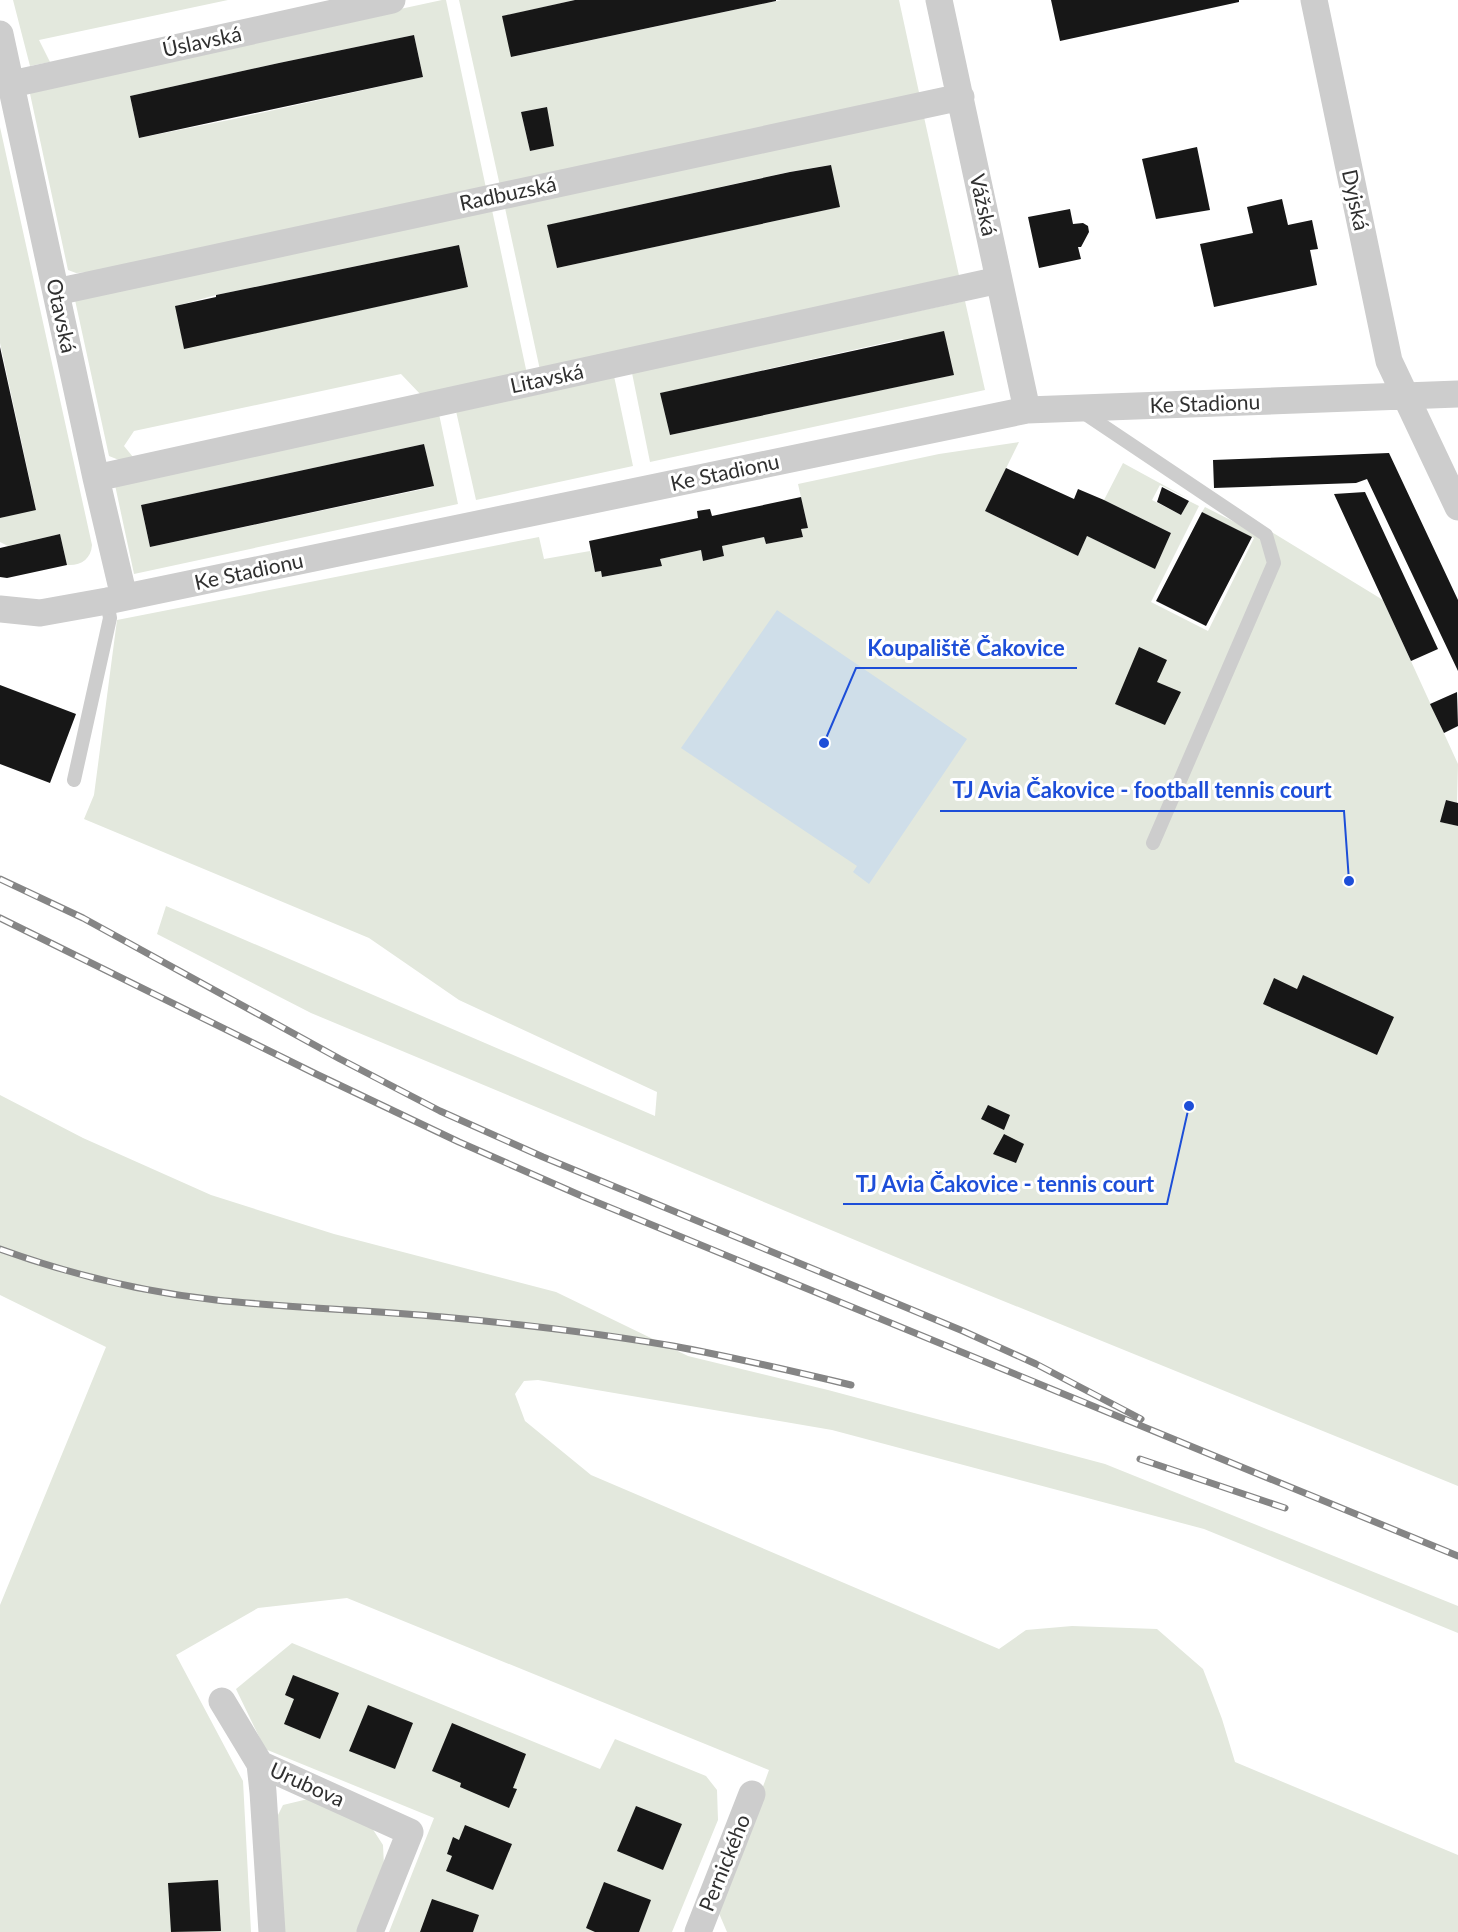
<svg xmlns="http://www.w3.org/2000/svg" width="1458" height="1932" font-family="Lato,sans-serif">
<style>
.green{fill:#e3e8dd;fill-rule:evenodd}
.water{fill:#cfdee9}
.building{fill:#171717}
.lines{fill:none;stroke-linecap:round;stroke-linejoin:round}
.service{stroke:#cdcdcd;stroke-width:14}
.minor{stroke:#cdcdcd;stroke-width:27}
.rail-casing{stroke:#858585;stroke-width:7}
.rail{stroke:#fff;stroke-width:4.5;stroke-dasharray:14;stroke-linecap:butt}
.labels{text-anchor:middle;stroke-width:6;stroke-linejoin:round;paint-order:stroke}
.street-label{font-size:21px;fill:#303030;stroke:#fff}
.leader{fill:none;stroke:#1d4ed8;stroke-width:2}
.callout-dot{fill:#1d4ed8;stroke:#fff;stroke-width:2}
.callout-label{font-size:22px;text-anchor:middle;font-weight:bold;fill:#1d4ed8;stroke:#fff;stroke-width:6;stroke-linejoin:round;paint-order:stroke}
</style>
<rect width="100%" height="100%" fill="#fff"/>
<!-- green -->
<path class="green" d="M 13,0 L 228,0 L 39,40 L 50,62 L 30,66 Z
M 442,0 L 446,0 L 486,188 L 92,272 L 76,273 L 68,270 L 29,89 ZM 414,35 L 423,77 L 234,119 L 139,138 L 130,96 L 279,63 Z
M 459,0 L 575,0 L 503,16 L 512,57 L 781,0 L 899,0 L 920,97 L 500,186 ZM 546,107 L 554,146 L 530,151 L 521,112 Z
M 924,117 L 960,280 L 540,370 L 505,208 ZM 830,165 L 839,207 L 557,268 L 548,225 L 789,172 Z
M 0,127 L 92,545 C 91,559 81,566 67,565 L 60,534 L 8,546 L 0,542 L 0,518 L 36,509 L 0,343 Z
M 492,210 L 527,374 L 422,396 L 401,374 L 134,431 L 124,446 L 133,457 L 119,460 L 109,456 L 75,300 ZM 459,245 L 468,287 L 184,348 L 176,306 L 216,295 Z
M 965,301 L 985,390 L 650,462 L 632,373 ZM 902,339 L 953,375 L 670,435 L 661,393 Z
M 614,376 L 633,466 L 476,500 L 456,411 Z
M 439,414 L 458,504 L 134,574 L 115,485 ZM 424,444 L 433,487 L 150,547 L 141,505 Z
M 1019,442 L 985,511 L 1078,556 L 1087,536 L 1155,568 L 1171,533 L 1104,500 L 1123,463 L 1189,499 L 1160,485 L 1152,500 L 1181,515 L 1189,501 L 1199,506 L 1151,602 L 1208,631 L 1254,538 L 1202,512 L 1205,507 L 1256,533 L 1260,525 L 1383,600 L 1458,764 L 1457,803 L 1446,800 L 1441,822 L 1458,826 L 1458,1486 L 915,1265 L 311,1013 L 157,934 L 166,906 L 655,1116 L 657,1092 L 459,1000 L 369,938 L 84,819 L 94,795 L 117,620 L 539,537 L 544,559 L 590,551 L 595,572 L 601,571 L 602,577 L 662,566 L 660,559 L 701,550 L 703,561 L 724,556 L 722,546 L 764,537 L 766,544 L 803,537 L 801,529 L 808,528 L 798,484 L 939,454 Z
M 0,1095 L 83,1138 L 211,1195 L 334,1234 L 556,1292 L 688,1356 L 828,1390 L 1105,1464 L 1458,1606 L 1458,1633 L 1204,1529 L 832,1430 L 538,1380 L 524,1381 L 515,1394 L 525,1421 L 591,1475 L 999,1649 L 1026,1630 L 1072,1626 L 1157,1629 L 1203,1669 L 1222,1719 L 1235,1762 L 1458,1855 L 1458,1932 L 727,1932 L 718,1911 L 769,1770 L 347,1598 L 258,1608 L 176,1655 L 243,1781 L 251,1932 L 0,1932 L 0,1605 L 106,1347 L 0,1295 Z
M 292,1643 L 600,1769 L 615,1739 L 706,1776 L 717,1790 L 718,1820 L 672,1932 L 389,1932 L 434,1818 L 265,1749 L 236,1689 Z
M 308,1799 L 372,1828 L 383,1845 L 384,1866 L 357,1932 L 280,1932 L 274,1823 L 283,1805 Z"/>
<!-- water -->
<path class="water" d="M 777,610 L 967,739 L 869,884 L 853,872 L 857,866 L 681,748 Z"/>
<!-- building -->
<path class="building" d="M 575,0 L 776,0 L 776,1 L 511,57 L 502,16 Z
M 1051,0 L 1239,0 L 1239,2 L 1060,41 Z
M 414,35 L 423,77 L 139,138 L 130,96 L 279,63 Z
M 547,107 L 554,146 L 530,151 L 521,112 Z
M 1197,147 L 1210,210 L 1156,219 L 1142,159 Z
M 831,165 L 840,207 L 557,268 L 547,225 L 790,172 Z
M 1282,199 L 1288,225 L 1312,220 L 1318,249 L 1310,250 L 1317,285 L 1214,307 L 1200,244 L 1253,233 L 1247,207 Z
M 1070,209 L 1073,224 L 1083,223 L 1088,226 L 1089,232 L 1081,247 L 1078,247 L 1081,259 L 1039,268 L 1028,217 Z
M 459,245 L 468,287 L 184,349 L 175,306 L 216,297 L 216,295 Z
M 944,331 L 954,375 L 670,435 L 660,393 Z
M 0,347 L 36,510 L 0,518 Z
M 424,444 L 434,486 L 150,547 L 141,505 Z
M 1389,453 L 1458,600 L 1458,671 L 1367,479 L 1356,483 L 1214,488 L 1213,460 Z
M 1006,468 L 1074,499 L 1078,489 L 1104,500 L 1171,533 L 1155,569 L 1087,536 L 1078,556 L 985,511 Z
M 1162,487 L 1189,501 L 1181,515 L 1157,502 Z
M 1365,492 L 1438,649 L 1411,661 L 1334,494 Z
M 801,497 L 808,528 L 801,529 L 803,537 L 766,544 L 764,537 L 722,546 L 724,556 L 703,561 L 701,550 L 660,559 L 662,566 L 602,577 L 601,571 L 595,572 L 589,541 L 698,518 L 697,511 L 710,509 L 712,516 Z
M 1202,512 L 1252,537 L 1206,626 L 1156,601 Z
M 60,534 L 67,565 L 7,578 L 0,577 L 0,548 Z
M 1139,647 L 1167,660 L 1157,682 L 1181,692 L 1165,725 L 1115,704 Z
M 0,685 L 76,714 L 50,783 L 0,764 Z
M 1457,692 L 1458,726 L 1444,733 L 1430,704 Z
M 1446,800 L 1458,803 L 1458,826 L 1440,822 Z
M 1303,975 L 1394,1017 L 1377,1055 L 1263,1004 L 1274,978 L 1297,989 Z
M 988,1105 L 1010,1115 L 1004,1130 L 981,1119 Z
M 1004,1134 L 1024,1144 L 1016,1163 L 993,1154 Z
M 293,1675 L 339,1693 L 320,1739 L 284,1724 L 294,1699 L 285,1695 Z
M 368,1705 L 413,1723 L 395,1769 L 349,1751 Z
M 452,1723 L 526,1754 L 513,1788 L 517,1789 L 509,1808 L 460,1787 L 461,1783 L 432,1771 Z
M 636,1806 L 682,1824 L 663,1870 L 617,1851 Z
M 465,1825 L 512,1844 L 493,1890 L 446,1871 L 452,1856 L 447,1854 L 453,1837 L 459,1840 Z
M 218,1880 L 221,1931 L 171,1932 L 168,1883 Z
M 604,1882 L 651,1900 L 639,1932 L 595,1932 L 586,1928 Z
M 432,1899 L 479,1915 L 473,1932 L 420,1932 Z"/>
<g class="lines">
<!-- service -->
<path class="service" d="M 1081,411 L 1266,535 L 1274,563 L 1153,843
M 74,780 L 110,618 L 107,601"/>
<!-- minor -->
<path class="minor" d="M 939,0 L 1027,410
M 1314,0 L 1389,361 L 1458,507
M 0,34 L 96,478 L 124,597
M 12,84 L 392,0
M 56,292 L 961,97
M 96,478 L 999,280
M 0,609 L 40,613 L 107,601 L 1027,410 L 1458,394
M 222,1701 L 260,1764 L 263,1792 L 272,1932
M 260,1764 L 410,1832 L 370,1932
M 698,1932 L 752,1794"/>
<defs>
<path id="rail" d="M 0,879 L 83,918 L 340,1059 L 440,1111 L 543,1157 L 963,1331 L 1036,1364 L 1141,1419
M 0,918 L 316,1074 L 459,1142 L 584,1197 L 1458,1556
M 0,1249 C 69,1274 143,1292 216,1300 C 292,1308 368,1310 443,1317 C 520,1324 597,1333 673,1346 C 733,1357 792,1371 851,1385
M 1140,1459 L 1285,1508"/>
</defs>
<!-- rail casing -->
<use href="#rail" class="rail-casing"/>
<!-- rail -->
<use href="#rail" class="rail"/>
</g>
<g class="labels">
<!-- street labels -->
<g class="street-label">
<text transform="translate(202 42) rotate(-12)" y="7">Úslavská</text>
<text transform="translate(508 194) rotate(-12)" y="7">Radbuzská</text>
<text transform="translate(1355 200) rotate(78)" y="7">Dyjská</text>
<text transform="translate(983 205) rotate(78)" y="7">Vážská</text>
<text transform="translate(61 316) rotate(78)" y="7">Otavská</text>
<text transform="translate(547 379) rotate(-12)" y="7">Litavská</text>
<text transform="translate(1205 404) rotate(-2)" y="7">Ke Stadionu</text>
<text transform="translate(725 473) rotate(-12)" y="7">Ke Stadionu</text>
<text transform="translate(249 572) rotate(-12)" y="7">Ke Stadionu</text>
<text transform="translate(307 1785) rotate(24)" y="7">Urubova</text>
<text transform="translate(725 1863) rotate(-68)" y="7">Pernického</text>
</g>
</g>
<!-- callouts -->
<path class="leader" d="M824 743L856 668H1077M1349 881L1344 811H940M1189 1106L1167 1204H843"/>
<g class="callout-dot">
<circle cx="824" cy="743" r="6"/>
<circle cx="1349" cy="881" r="6"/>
<circle cx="1189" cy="1106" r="6"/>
</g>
<g class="callout-label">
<text x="966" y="656">Koupaliště Čakovice</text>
<text x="1142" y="798">TJ Avia Čakovice - football tennis court</text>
<text x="1005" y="1192">TJ Avia Čakovice - tennis court</text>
</g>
</svg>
